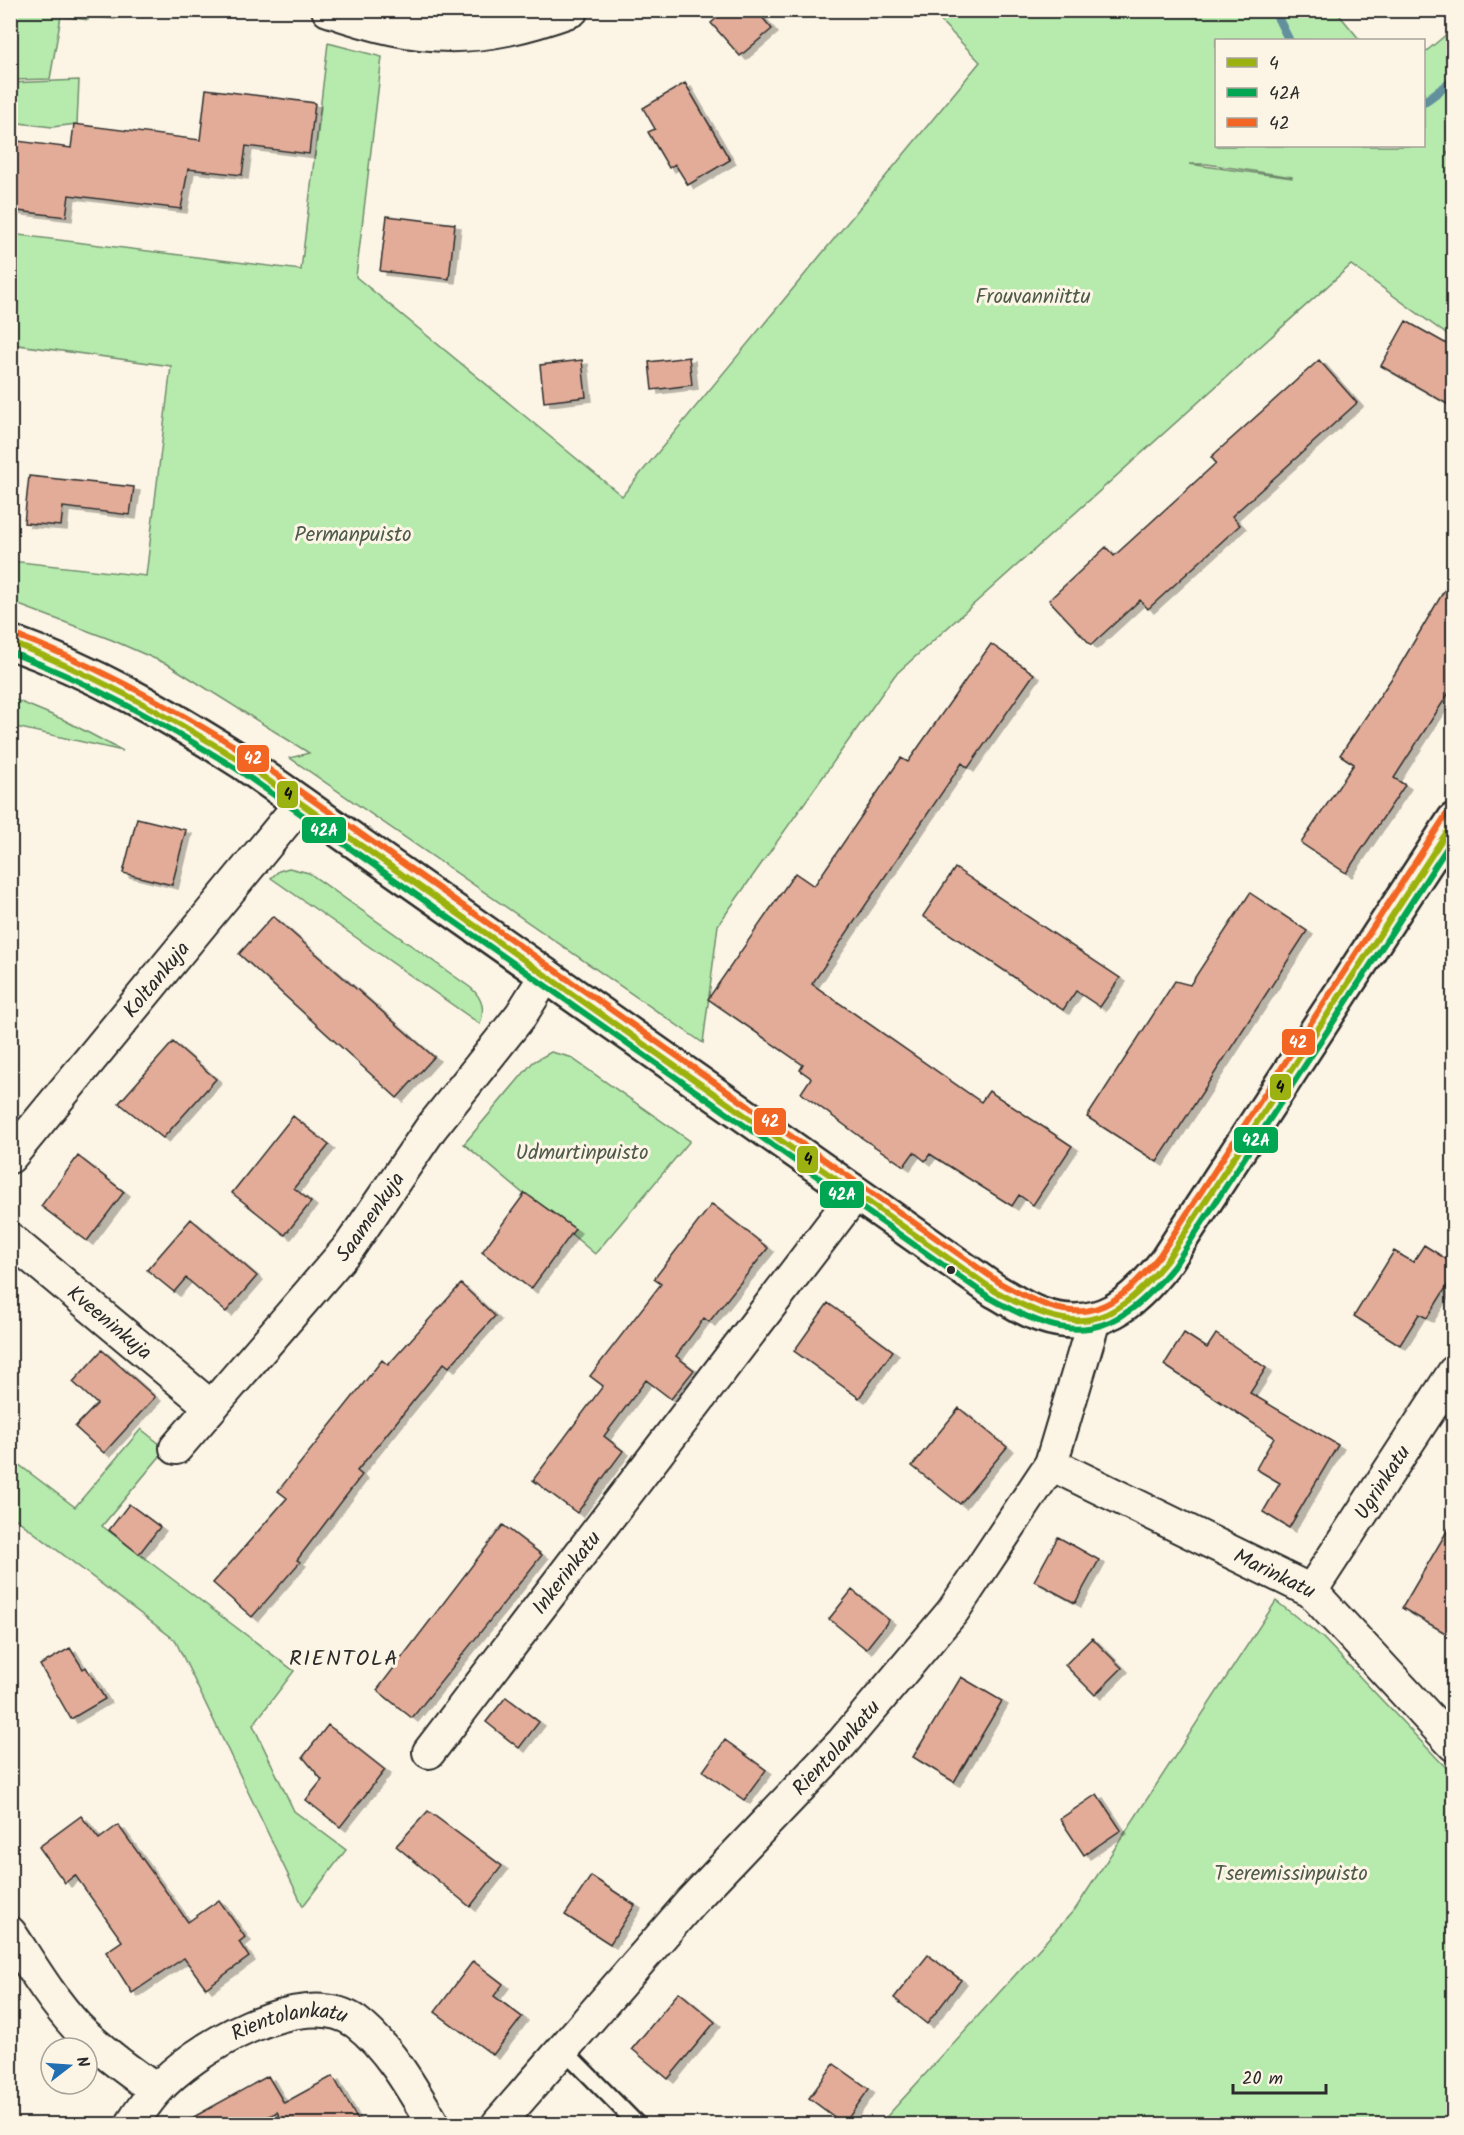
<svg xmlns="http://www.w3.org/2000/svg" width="1464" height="2135" font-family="Kalam,sans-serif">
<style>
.green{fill:#b6ebad;stroke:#708b6c;stroke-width:1.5;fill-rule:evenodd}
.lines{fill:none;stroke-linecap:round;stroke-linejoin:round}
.stream{stroke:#63909d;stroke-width:9}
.building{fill:#e2ac98;stroke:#2b2b2b;stroke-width:1.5;filter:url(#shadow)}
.service-casing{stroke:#2b2b2b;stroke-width:20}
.minor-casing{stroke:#2b2b2b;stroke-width:36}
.tertiary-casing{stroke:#2b2b2b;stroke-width:38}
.service{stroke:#fcf5e5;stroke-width:15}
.minor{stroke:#fcf5e5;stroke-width:32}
.tertiary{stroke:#fcf5e5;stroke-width:33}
.bus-1-casing{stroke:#fcf5e5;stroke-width:10}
.bus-2-casing{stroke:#fcf5e5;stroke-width:10}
.bus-3-casing{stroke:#fcf5e5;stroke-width:10}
.bus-1{stroke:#9bb210;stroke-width:6}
.bus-2{stroke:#00a651;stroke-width:6}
.bus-3{stroke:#f26522;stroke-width:6}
.bus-dot{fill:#2b2b2b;stroke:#fcf5e5;stroke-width:2}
.labels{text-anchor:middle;stroke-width:6;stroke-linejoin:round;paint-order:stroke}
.park-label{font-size:21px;fill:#4e5b4c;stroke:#fcf5e5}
.street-label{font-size:21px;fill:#2b2b2b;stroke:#fcf5e5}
.neighbourhood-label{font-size:22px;letter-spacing:1.5px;fill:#2b2b2b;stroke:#fcf5e5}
.line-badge{stroke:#fcf5e5;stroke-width:2}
.badge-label{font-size:16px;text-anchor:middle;font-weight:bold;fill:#fff}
.pale-badge-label{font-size:16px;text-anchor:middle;font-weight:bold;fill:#111}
</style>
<defs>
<filter id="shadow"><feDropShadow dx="6" dy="4" stdDeviation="0" flood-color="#0004"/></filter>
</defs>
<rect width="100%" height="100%" fill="#fcf5e5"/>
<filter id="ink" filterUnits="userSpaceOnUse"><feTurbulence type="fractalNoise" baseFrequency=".0167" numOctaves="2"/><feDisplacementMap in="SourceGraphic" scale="12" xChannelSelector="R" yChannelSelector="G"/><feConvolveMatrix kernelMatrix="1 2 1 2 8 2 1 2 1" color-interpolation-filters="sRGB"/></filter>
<g filter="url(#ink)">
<!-- green -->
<path class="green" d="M 16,10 L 188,10 L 188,11 L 187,16 L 145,11 L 143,17 L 116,14 L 115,19 L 89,16 L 88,20 L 61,16 L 50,79 L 11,80 L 11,28 Z
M 931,11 L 1336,11 L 1360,40 L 1216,40 L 1216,146 L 1424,146 L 1424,53 L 1453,29 L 1453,147 L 1447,152 L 1454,161 L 1453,339 L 1351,265 L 895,675 L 718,925 L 703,1043 L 290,758 L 309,753 L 169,665 L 112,640 L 11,602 L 11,561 L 146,576 L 171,366 L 11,344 L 11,234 L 301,270 L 328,43 L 382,57 L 356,277 L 622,496 L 980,62 ZM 1189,164 L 1207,164 L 1292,177 L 1292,178 Z
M 79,80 L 77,124 L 52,127 L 11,122 L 10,83 Z
M 11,698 L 64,720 L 123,751 L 11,726 Z
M 289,868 L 309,873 L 471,988 C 483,999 485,1010 480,1024 L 271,878 L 279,871 Z
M 551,1052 L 570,1057 L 690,1141 L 595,1254 L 464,1144 L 533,1062 Z
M 141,1429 L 166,1449 L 102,1526 L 294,1671 L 253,1725 L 294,1811 L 346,1850 L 303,1906 L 175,1640 L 11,1515 L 10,1458 L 75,1507 Z
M 1276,1601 L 1323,1638 L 1453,1775 L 1453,2124 L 880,2124 L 1076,1908 Z"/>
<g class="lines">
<!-- stream -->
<path class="stream" d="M 1274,10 L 1289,40
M 1424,102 L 1454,80"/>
</g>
<!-- building -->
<path class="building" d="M 726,10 L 756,10 L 772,29 L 740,56 L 711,23 Z
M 685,83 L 730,160 L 688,185 L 675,164 L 669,168 L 648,132 L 655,129 L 643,108 Z
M 206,89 L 315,103 L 309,154 L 246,146 L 242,175 L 188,169 L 181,209 L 69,195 L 66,217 L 10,210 L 10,140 L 71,148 L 74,124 L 200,140 Z
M 387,216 L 455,224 L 449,279 L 380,271 Z
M 1406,321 L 1454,348 L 1454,408 L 1381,366 Z
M 689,357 L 692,385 L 652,390 L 649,362 Z
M 582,360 L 586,397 L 544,402 L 540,365 Z
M 1319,360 L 1357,403 L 1232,516 L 1240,525 L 1148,609 L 1140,600 L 1091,645 L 1049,600 L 1106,547 L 1114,556 L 1216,463 L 1211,457 Z
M 29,476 L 134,487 L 130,515 L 63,507 L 61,526 L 24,523 Z
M 1454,574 L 1454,685 L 1394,778 L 1405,785 L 1346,873 L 1301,843 L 1354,764 L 1340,755 L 1396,672 Z
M 991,644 L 1034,674 L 968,768 L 962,763 L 812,984 L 981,1102 L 989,1091 L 1072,1146 L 1033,1205 L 1019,1195 L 1012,1206 L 930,1154 L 925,1161 L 914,1152 L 904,1166 L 862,1138 L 801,1093 L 811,1078 L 800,1070 L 803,1065 L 708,999 L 795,873 L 814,886 L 901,758 L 908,762 Z
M 137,818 L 186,830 L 172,885 L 123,873 Z
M 955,868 L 1120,978 L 1100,1007 L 1076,991 L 1063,1010 L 923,916 Z
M 1250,893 L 1307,931 L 1157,1162 L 1087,1117 L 1175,981 L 1190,985 Z
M 273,916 L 434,1057 L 397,1098 L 239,954 Z
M 173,1042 L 216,1079 L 163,1138 L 119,1103 Z
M 293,1116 L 329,1145 L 294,1188 L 311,1202 L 285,1235 L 232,1193 Z
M 78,1156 L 124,1192 L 87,1241 L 41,1206 Z
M 525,1193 L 575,1229 L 531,1289 L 482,1252 Z
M 712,1204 L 768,1248 L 709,1322 L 704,1318 L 676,1356 L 694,1370 L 671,1399 L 646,1380 L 604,1436 L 623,1451 L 577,1513 L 533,1480 L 603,1386 L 590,1376 L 661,1284 L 654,1279 Z
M 191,1219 L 257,1276 L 226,1312 L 186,1278 L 174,1292 L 147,1270 Z
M 1424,1245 L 1454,1264 L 1454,1275 L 1427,1318 L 1419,1314 L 1400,1345 L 1354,1316 L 1394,1251 L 1413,1262 Z
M 461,1284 L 495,1316 L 449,1367 L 444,1363 L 357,1471 L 362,1475 L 297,1560 L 300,1562 L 252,1617 L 213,1583 L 287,1498 L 278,1491 L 382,1360 L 388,1365 Z
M 828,1303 L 893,1351 L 859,1398 L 794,1351 Z
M 1184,1333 L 1207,1348 L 1216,1334 L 1266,1368 L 1250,1393 L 1338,1445 L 1289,1528 L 1263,1512 L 1280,1483 L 1256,1469 L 1274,1437 L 1164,1365 Z
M 102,1350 L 155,1397 L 104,1453 L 75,1427 L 97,1404 L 73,1382 Z
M 959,1408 L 1007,1447 L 960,1504 L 912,1466 Z
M 129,1504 L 160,1527 L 139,1554 L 109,1530 Z
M 1454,1519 L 1454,1638 L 1402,1608 Z
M 503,1525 L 542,1555 L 412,1718 L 377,1690 Z
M 1058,1537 L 1099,1560 L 1075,1603 L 1034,1581 Z
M 852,1590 L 889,1620 L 866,1649 L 829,1619 Z
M 1092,1638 L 1122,1668 L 1095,1695 L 1065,1665 Z
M 70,1648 L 83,1669 L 86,1667 L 105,1699 L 71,1719 L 40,1665 Z
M 961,1677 L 1002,1701 L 954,1782 L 913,1757 Z
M 506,1697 L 539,1722 L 519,1748 L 486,1722 Z
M 328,1725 L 385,1770 L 340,1827 L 306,1800 L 322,1780 L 303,1757 Z
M 725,1740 L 766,1770 L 744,1800 L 703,1771 Z
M 1097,1794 L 1121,1830 L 1084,1855 L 1060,1819 Z
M 428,1811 L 502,1866 L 470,1907 L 396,1846 Z
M 81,1816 L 99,1839 L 118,1825 L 188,1922 L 219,1900 L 245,1937 L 239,1942 L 249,1957 L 206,1988 L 184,1958 L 132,1993 L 106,1952 L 122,1941 L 75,1875 L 65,1883 L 39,1847 Z
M 591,1876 L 635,1905 L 610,1944 L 565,1915 Z
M 928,1955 L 961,1980 L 927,2024 L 894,1998 Z
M 473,1961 L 503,1984 L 494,1996 L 522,2017 L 493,2055 L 435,2012 Z
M 679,1992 L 715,2022 L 668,2079 L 632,2049 Z
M 834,2064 L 869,2089 L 844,2124 L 809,2098 Z
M 268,2076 L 284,2103 L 333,2076 L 360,2124 L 284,2124 L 277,2112 L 255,2124 L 181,2124 Z"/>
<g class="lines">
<defs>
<path id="service" d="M 563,2049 L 637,2124"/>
<g id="minor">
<path d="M 328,10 C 423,43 478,44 572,10"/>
<path id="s1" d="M 10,1157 L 301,803"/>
<path id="s2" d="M 10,1239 L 210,1406"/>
<path id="s3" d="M 176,1448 L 350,1246 L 431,1128 L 521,1015 L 546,975"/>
<path id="s4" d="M 1051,1464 L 1311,1591 L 1454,1745"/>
<path id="s5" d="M 1311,1591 L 1454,1372"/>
<path id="s6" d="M 429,1752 L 856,1193"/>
<path d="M 10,1933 C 31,1965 51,1999 77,2027 C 101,2051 128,2071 156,2090"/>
<path id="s7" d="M 132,2124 C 139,2113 147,2101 156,2091 C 192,2049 303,1984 356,2022 C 389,2047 413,2090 433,2124"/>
<path id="s8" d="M 498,2124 L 691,1902 L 842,1743 L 953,1611 L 1051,1464 L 1094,1320"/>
</g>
<path id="tertiary" d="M 10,642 C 96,673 165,713 242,762 L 995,1291 C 1010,1299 1025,1310 1041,1315 C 1099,1335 1134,1303 1167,1260 L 1454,820"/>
</defs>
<!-- service casing -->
<use href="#service" class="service-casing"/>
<!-- minor casing -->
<use href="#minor" class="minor-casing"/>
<!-- tertiary casing -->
<use href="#tertiary" class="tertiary-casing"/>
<!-- service -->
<use href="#service" class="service"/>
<!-- minor -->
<use href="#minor" class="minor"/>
<!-- tertiary -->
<use href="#tertiary" class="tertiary"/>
<defs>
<path id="bus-1" d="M 10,642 C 93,674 168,715 242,762 L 995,1291 C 1075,1335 1108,1333 1167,1260 L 1454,821"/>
<path id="bus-2" d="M 10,652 C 91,683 164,724 237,769 L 990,1298 C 1073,1345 1113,1341 1174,1266 L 1454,837"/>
<path id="bus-3" d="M 13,634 C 96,665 172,707 247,754 L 1000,1283 C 1075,1325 1104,1324 1160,1255 L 1446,815"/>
</defs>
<!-- bus-1 casing -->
<use href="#bus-1" class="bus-1-casing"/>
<!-- bus-2 casing -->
<use href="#bus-2" class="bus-2-casing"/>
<!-- bus-3 casing -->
<use href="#bus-3" class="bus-3-casing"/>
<!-- bus-1 -->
<use href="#bus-1" class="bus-1"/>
<!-- bus-2 -->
<use href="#bus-2" class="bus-2"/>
<!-- bus-3 -->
<use href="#bus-3" class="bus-3"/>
</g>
</g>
<!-- markers -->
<circle class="bus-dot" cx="951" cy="1270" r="5"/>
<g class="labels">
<!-- park labels -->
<g class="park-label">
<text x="1033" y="303">Frouvanniittu</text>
<text x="353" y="541">Permanpuisto</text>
<text x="582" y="1159">Udmurtinpuisto</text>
<text x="1291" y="1880">Tseremissinpuisto</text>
</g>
<!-- street labels -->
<g class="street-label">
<text dy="7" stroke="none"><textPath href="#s1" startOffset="230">Koltankuja</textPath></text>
<text dy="7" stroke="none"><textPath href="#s3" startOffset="302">Saamenkuja</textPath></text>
<text dy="7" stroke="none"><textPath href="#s2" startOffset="130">Kveeninkuja</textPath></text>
<text dy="7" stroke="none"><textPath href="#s5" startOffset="130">Ugrinkatu</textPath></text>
<text dy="7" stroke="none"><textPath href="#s6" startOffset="226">Inkerinkatu</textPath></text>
<text dy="7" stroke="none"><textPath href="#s4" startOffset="249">Marinkatu</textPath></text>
<text dy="7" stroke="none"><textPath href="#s8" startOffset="506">Rientolankatu</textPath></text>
<text dy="7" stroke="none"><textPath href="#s7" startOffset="196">Rientolankatu</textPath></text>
</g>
<!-- neighbourhood labels -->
<g class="neighbourhood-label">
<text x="344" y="1665">RIENTOLA</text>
</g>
</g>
<g class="line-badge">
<rect x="236" y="744" width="34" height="29" rx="6" fill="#f26522"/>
<rect x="276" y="780" width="23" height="29" rx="6" fill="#9bb210"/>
<rect x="301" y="816" width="46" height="28" rx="6" fill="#00a651"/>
<rect x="1281" y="1028" width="35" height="28" rx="6" fill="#f26522"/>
<rect x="1269" y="1073" width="23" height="28" rx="6" fill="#9bb210"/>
<rect x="753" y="1107" width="34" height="29" rx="6" fill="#f26522"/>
<rect x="1233" y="1126" width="46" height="28" rx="6" fill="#00a651"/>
<rect x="796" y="1145" width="23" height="29" rx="6" fill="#9bb210"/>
<rect x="819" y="1180" width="46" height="29" rx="6" fill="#00a651"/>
</g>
<g class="badge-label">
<text x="253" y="764">42</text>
<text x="324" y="836">42A</text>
<text x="1298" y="1048">42</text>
<text x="770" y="1127">42</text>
<text x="1256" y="1146">42A</text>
<text x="842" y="1200">42A</text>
</g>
<g class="pale-badge-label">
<text x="288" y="800">4</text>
<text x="1280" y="1093">4</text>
<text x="808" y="1165">4</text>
</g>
<!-- margin -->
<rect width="1464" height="2135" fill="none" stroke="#fcf5e5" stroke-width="36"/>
<rect x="18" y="18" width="1428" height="2099" fill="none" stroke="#2b2b2b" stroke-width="2" filter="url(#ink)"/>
<!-- legend -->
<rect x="1215" y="39" width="210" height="108" fill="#fcf5e5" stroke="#a8a49b" stroke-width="1.5"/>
<rect x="1227" y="58" width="30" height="9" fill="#9bb210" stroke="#a8a49b" stroke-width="1.5"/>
<text x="1269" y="69" font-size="18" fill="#2b2b2b">4</text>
<rect x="1227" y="88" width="30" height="9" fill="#00a651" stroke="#a8a49b" stroke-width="1.5"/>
<text x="1269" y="99" font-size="18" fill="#2b2b2b">42A</text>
<rect x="1227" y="118" width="30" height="9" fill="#f26522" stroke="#a8a49b" stroke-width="1.5"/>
<text x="1269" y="129" font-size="18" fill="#2b2b2b">42</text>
<!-- north arrow -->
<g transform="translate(69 2066) rotate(73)"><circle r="28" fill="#fcf5e5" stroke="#a8a49b" stroke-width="1.5"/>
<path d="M0-4.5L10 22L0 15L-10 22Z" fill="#1f6fb2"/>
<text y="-9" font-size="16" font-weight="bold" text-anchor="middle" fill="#2b2b2b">N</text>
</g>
<!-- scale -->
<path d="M1233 2084v9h93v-9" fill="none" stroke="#2b2b2b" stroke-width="3"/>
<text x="1242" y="2084" font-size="18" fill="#2b2b2b" stroke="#fcf5e5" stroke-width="4.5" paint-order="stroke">20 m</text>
</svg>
